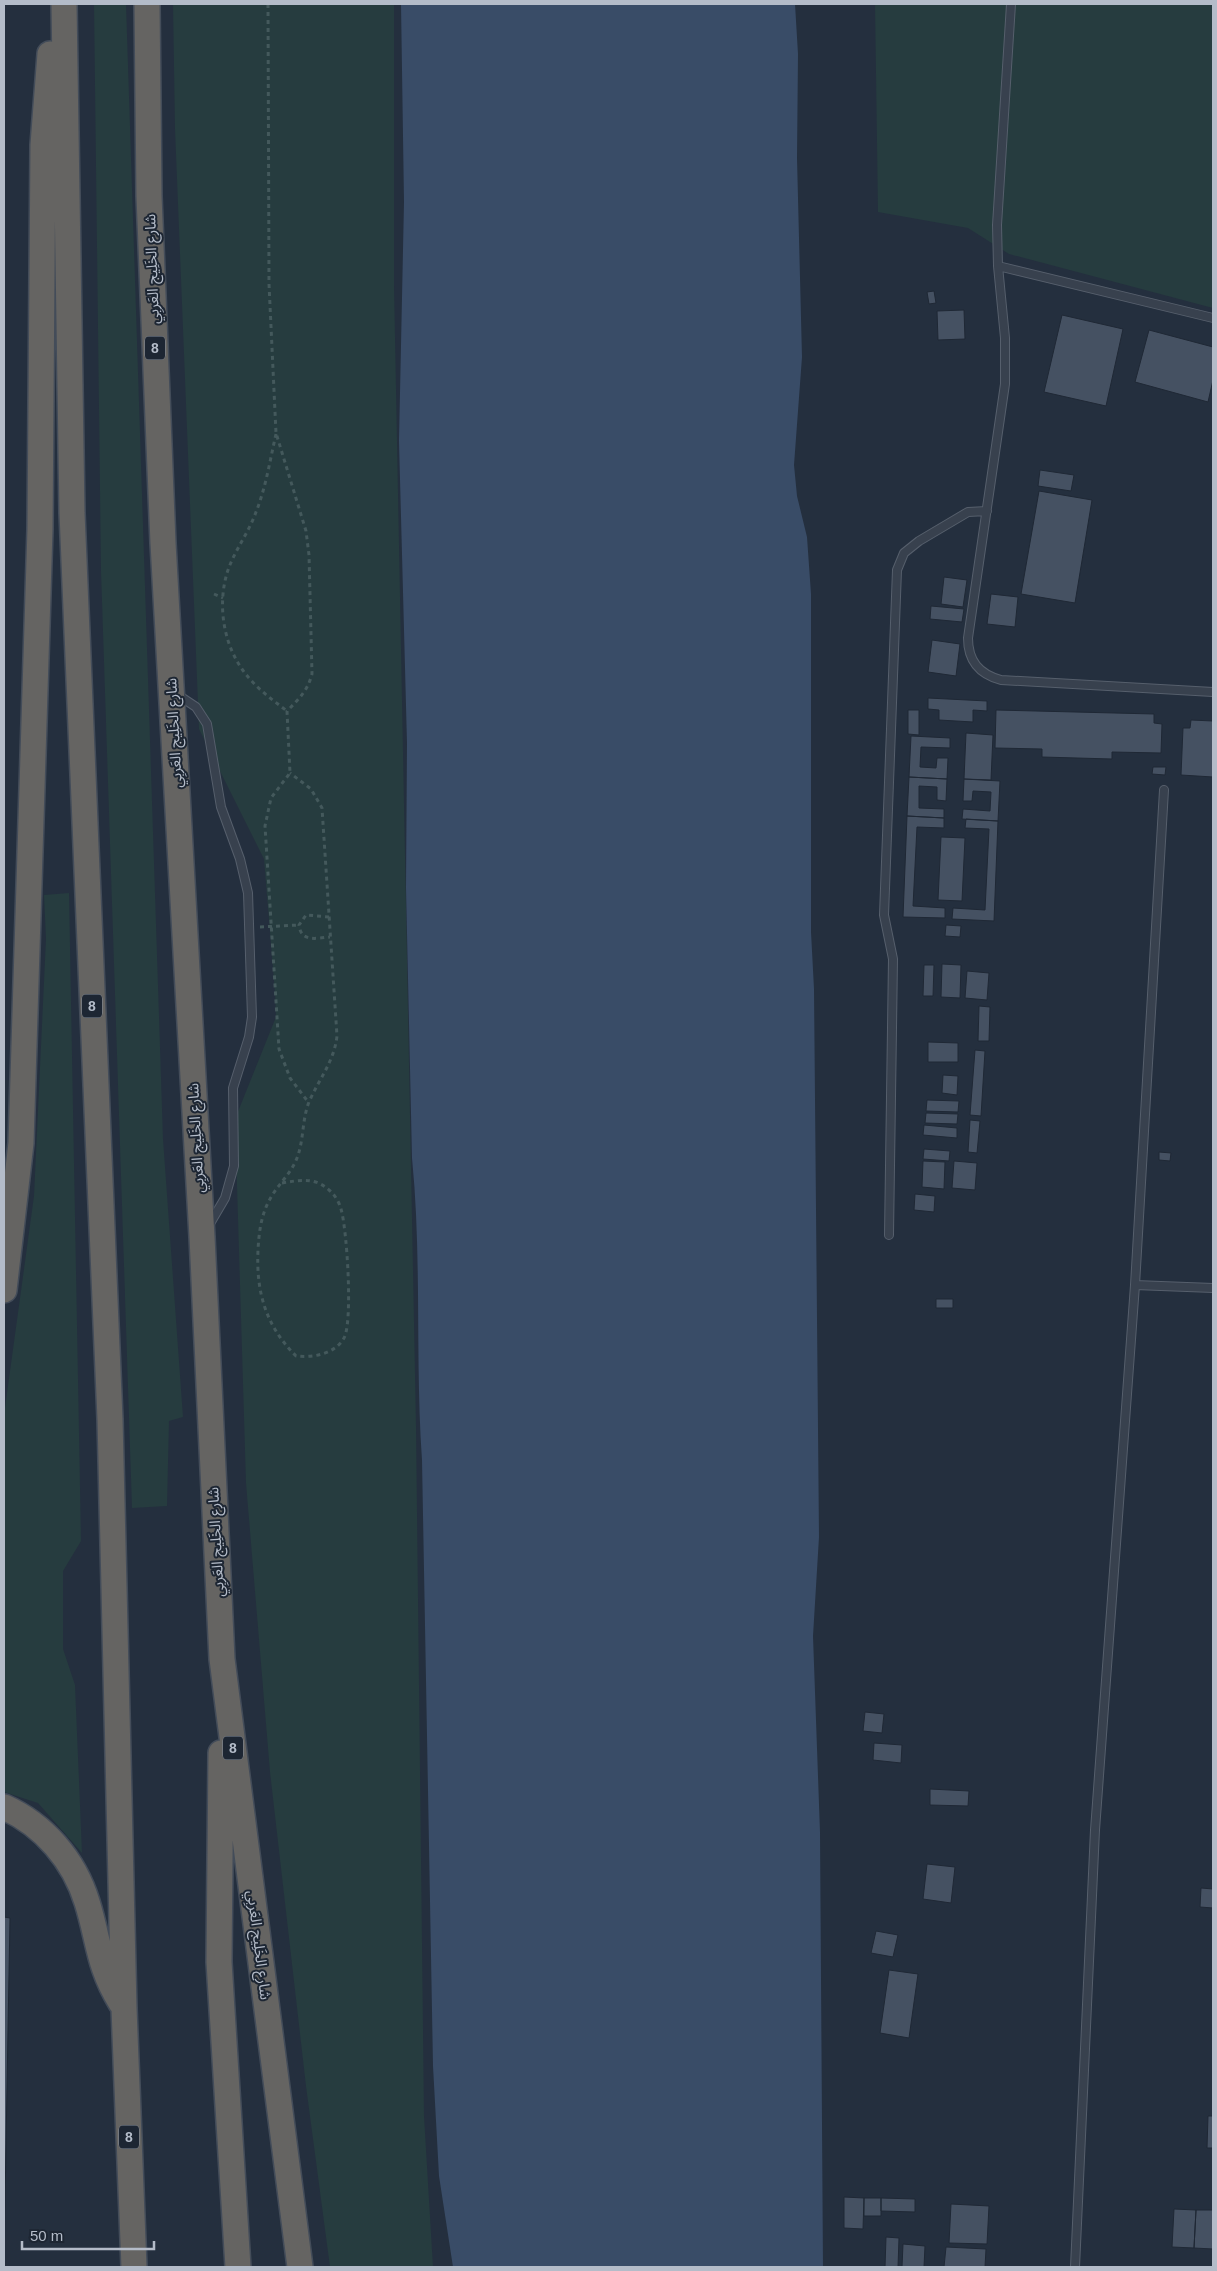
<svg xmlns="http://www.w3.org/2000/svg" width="1217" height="2271" font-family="Arial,'Noto Sans Arabic',sans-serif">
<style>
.green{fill:#263c3f}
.water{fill:#394c67}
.building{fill:#455162;stroke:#1f2835}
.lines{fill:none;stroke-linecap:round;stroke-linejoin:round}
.service-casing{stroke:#565f6c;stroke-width:10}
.trunk-casing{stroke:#434c59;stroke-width:28}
.path{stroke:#44595c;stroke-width:3;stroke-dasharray:4 4;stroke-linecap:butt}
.service{stroke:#38414e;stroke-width:8}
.trunk{stroke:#656462;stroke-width:25}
.labels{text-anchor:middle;stroke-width:4;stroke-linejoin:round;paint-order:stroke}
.shield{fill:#1d2633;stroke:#878f9c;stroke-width:1}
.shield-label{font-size:14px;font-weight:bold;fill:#b4bcc9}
.street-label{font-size:15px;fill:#b4bcc9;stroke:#1d2633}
</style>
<rect width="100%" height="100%" fill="#242f3e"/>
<!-- green -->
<path class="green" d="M 94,4 L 126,4 L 163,1139 L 183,1417 L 169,1421 L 167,1506 L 132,1508 L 101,571 Z
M 173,4 L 394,4 L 394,286 L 416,1426 L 424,2116 L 433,2267 L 330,2267 L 306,2086 L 270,1772 L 246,1483 L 235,1119 L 276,1017 L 275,993 L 264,859 L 199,729 L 175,129 Z
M 875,4 L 1213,4 L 1213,308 L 1009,254 L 968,228 L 878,212 Z
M 69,893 L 81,1541 L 63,1571 L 63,1649 L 75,1685 L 82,1853 L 38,1803 L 4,1792 L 4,1415 L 34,1196 L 46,939 L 44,895 Z"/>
<!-- water -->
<path class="water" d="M 401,4 L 795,4 L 798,54 L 797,158 L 802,357 L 794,465 L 797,496 L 807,537 L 811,594 L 811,932 L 814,989 L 819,1537 L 813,1636 L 820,1832 L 823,2267 L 453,2267 L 439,2176 L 433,2066 L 422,1460 C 415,1359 422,1258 412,1158 L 406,888 L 407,743 L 399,441 L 404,202 Z"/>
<!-- building -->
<path class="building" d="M 934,291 L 936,303 L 929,304 L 927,292 Z
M 964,310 L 965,339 L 938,340 L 937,311 Z
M 1062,315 L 1123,329 L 1106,406 L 1044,392 Z
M 1149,330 L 1213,347 L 1213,380 L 1208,402 L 1135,382 Z
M 1040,470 L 1074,475 L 1071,491 L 1038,486 Z
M 1039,491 L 1092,500 L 1075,603 L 1021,594 Z
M 944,577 L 967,580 L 963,607 L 941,604 Z
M 991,594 L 1018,597 L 1015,627 L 987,624 Z
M 931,606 L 964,609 L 962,622 L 930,619 Z
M 932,640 L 960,644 L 956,676 L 928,672 Z
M 928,698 L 987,701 L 987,711 L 973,710 L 973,722 L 939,720 L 939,710 L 928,709 Z
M 908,710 L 919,710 L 919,735 L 908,734 Z
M 996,710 L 1154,714 L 1154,723 L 1162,724 L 1161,753 L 1112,752 L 1112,759 L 1042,757 L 1042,749 L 995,748 Z
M 1191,720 L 1213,721 L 1213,777 L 1181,775 L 1183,728 L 1190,728 Z
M 966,733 L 993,735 L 991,780 L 964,779 Z
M 911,736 L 950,738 L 950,748 L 921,747 L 920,767 L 936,768 L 937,758 L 948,758 L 947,779 L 909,777 Z
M 1153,767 L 1166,767 L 1165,775 L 1152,774 Z
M 909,777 L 947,779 L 946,801 L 937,800 L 937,787 L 919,786 L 919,808 L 944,809 L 944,818 L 907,816 Z
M 964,779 L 1000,781 L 998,821 L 962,819 L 963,809 L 990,811 L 991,792 L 973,791 L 972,801 L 963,801 Z
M 907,816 L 944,818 L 944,828 L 917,827 L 913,906 L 945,908 L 945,918 L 903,917 Z
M 966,819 L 998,821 L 994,921 L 952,919 L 953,908 L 985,910 L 989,829 L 965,828 Z
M 941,837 L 965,838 L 962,901 L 938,900 Z
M 946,925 L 961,926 L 960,937 L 945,936 Z
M 942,964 L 961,965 L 960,998 L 941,997 Z
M 924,965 L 934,965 L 933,996 L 923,996 Z
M 967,971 L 989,973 L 987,1000 L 965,998 Z
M 979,1006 L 990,1007 L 989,1041 L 978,1041 Z
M 928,1042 L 958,1043 L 958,1062 L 928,1062 Z
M 975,1050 L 985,1051 L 981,1116 L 970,1115 Z
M 943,1075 L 958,1076 L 957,1095 L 942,1093 Z
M 927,1100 L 959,1101 L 958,1112 L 926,1111 Z
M 926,1113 L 958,1114 L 957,1124 L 925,1123 Z
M 970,1120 L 980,1121 L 977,1153 L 968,1152 Z
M 924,1125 L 957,1128 L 957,1138 L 923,1135 Z
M 924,1149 L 950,1151 L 949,1161 L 923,1159 Z
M 1159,1152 L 1171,1153 L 1170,1161 L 1159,1160 Z
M 923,1161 L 945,1162 L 944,1189 L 922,1187 Z
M 954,1161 L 977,1163 L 975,1190 L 952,1188 Z
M 915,1194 L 935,1196 L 934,1212 L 914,1210 Z
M 936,1299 L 953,1299 L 953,1308 L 936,1308 Z
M 865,1712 L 884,1714 L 882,1733 L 863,1731 Z
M 874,1743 L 902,1745 L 901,1763 L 873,1760 Z
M 930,1789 L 969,1791 L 968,1806 L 930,1805 Z
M 927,1864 L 955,1867 L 951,1903 L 923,1899 Z
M 1201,1888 L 1213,1889 L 1213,1908 L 1200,1907 Z
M 4,1917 L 10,1918 L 4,2258 Z
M 876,1931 L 898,1935 L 893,1957 L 871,1953 Z
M 889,1970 L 918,1974 L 909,2038 L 880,2033 Z
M 1208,2116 L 1213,2116 L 1213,2148 L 1207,2148 Z
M 844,2197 L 864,2198 L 863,2229 L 844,2228 Z
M 864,2198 L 881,2198 L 881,2216 L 864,2216 Z
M 881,2198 L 915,2199 L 915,2212 L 881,2211 Z
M 951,2204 L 989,2206 L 987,2244 L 949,2243 Z
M 1174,2209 L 1196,2210 L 1194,2248 L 1172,2247 Z
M 1196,2210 L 1213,2210 L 1213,2249 L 1194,2248 Z
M 886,2237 L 899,2238 L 898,2267 L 885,2267 Z
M 903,2244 L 925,2246 L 924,2267 L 902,2267 Z
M 946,2247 L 986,2249 L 985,2267 L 944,2267 Z"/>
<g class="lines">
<defs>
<path id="service" d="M 1011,4 L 997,225 L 998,266 L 1005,338 L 1005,384 L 968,638 C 968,661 979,674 1001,680 L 1213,692
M 998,266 L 1213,318
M 175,693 L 196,707 L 207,724 L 221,807 L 240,859 L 248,893 L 252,1017 L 249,1037 L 233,1088 L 234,1166 L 225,1198 L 208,1227
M 889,1235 L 893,959 L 884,915 L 897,570 L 904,553 L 919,541 L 968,512 L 987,511
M 1135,1285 L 1213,1288
M 1075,2267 L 1095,1830 L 1135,1285 L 1164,790"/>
<path id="trunk" d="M 64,4 L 72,513 L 110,1419 L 124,2008 L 134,2267
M 147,4 L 149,196 L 163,543 L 202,1237 L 222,1659 L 300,2267
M 4,1290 L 21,1143 L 40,529 L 43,145 L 50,54
M 221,1753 L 219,1962 L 238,2267
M 4,1807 C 44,1825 74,1860 87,1902 C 99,1940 98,1966 121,2003"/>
</defs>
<!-- service casing -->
<use href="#service" class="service-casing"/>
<!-- trunk casing -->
<use href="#trunk" class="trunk-casing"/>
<!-- path -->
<path class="path" d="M 268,4 L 269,284 L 276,433 L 306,531 L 309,555 L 312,674 C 308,690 299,699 287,711 L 290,773 L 271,798 L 265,826 L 279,1049 L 290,1078 L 309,1103
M 276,434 C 270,460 266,487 256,512 C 249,532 235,550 228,570 C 216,606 224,650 249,678 C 260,691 274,701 287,711
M 214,594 L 223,598
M 329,917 L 306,915 L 299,925 C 301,943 317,938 330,937
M 260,927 L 299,925
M 282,1183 C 300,1180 315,1177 329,1190 C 335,1195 339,1202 341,1209 C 347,1229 353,1322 344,1338 C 335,1354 313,1358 296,1356 C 266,1326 256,1293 258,1250 C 259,1232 261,1215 270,1199 C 278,1184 291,1174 297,1158 C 304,1140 302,1119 309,1102 C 319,1079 334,1062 337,1036 L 322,808 L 311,789 L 290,773"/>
<!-- service -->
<use href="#service" class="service"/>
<!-- trunk -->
<use href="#trunk" class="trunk"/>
</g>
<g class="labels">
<!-- shield labels -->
<g class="shield">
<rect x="145" y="336.5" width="20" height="23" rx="4"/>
<rect x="82" y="994.5" width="20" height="23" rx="4"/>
<rect x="223" y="1736.5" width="20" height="23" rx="4"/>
<rect x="119" y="2125.5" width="20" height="23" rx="4"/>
</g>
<g class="shield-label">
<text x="155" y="353">8</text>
<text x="92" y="1011">8</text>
<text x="233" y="1753">8</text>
<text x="129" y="2142">8</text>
</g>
<!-- street labels -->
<g class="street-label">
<text transform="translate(152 269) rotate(-92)" y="5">شارع الخَلِيج العَربِي</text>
<text transform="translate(174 733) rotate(-93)" y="5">شارع الخَلِيج العَربِي</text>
<text transform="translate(196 1138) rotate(-93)" y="5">شارع الخَلِيج العَربِي</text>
<text transform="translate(216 1542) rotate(-93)" y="5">شارع الخَلِيج العَربِي</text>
<text transform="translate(259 1945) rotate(83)" y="5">شارع الخَلِيج العَربِي</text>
</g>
</g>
<!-- border -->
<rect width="1217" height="2271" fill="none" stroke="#b4bcc9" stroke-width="10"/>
<!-- scale -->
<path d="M22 2241v8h132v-8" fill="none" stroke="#b4bcc9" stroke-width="2.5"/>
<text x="30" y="2241" font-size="15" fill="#b4bcc9" stroke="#1d2633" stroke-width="4" paint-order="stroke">50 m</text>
</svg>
